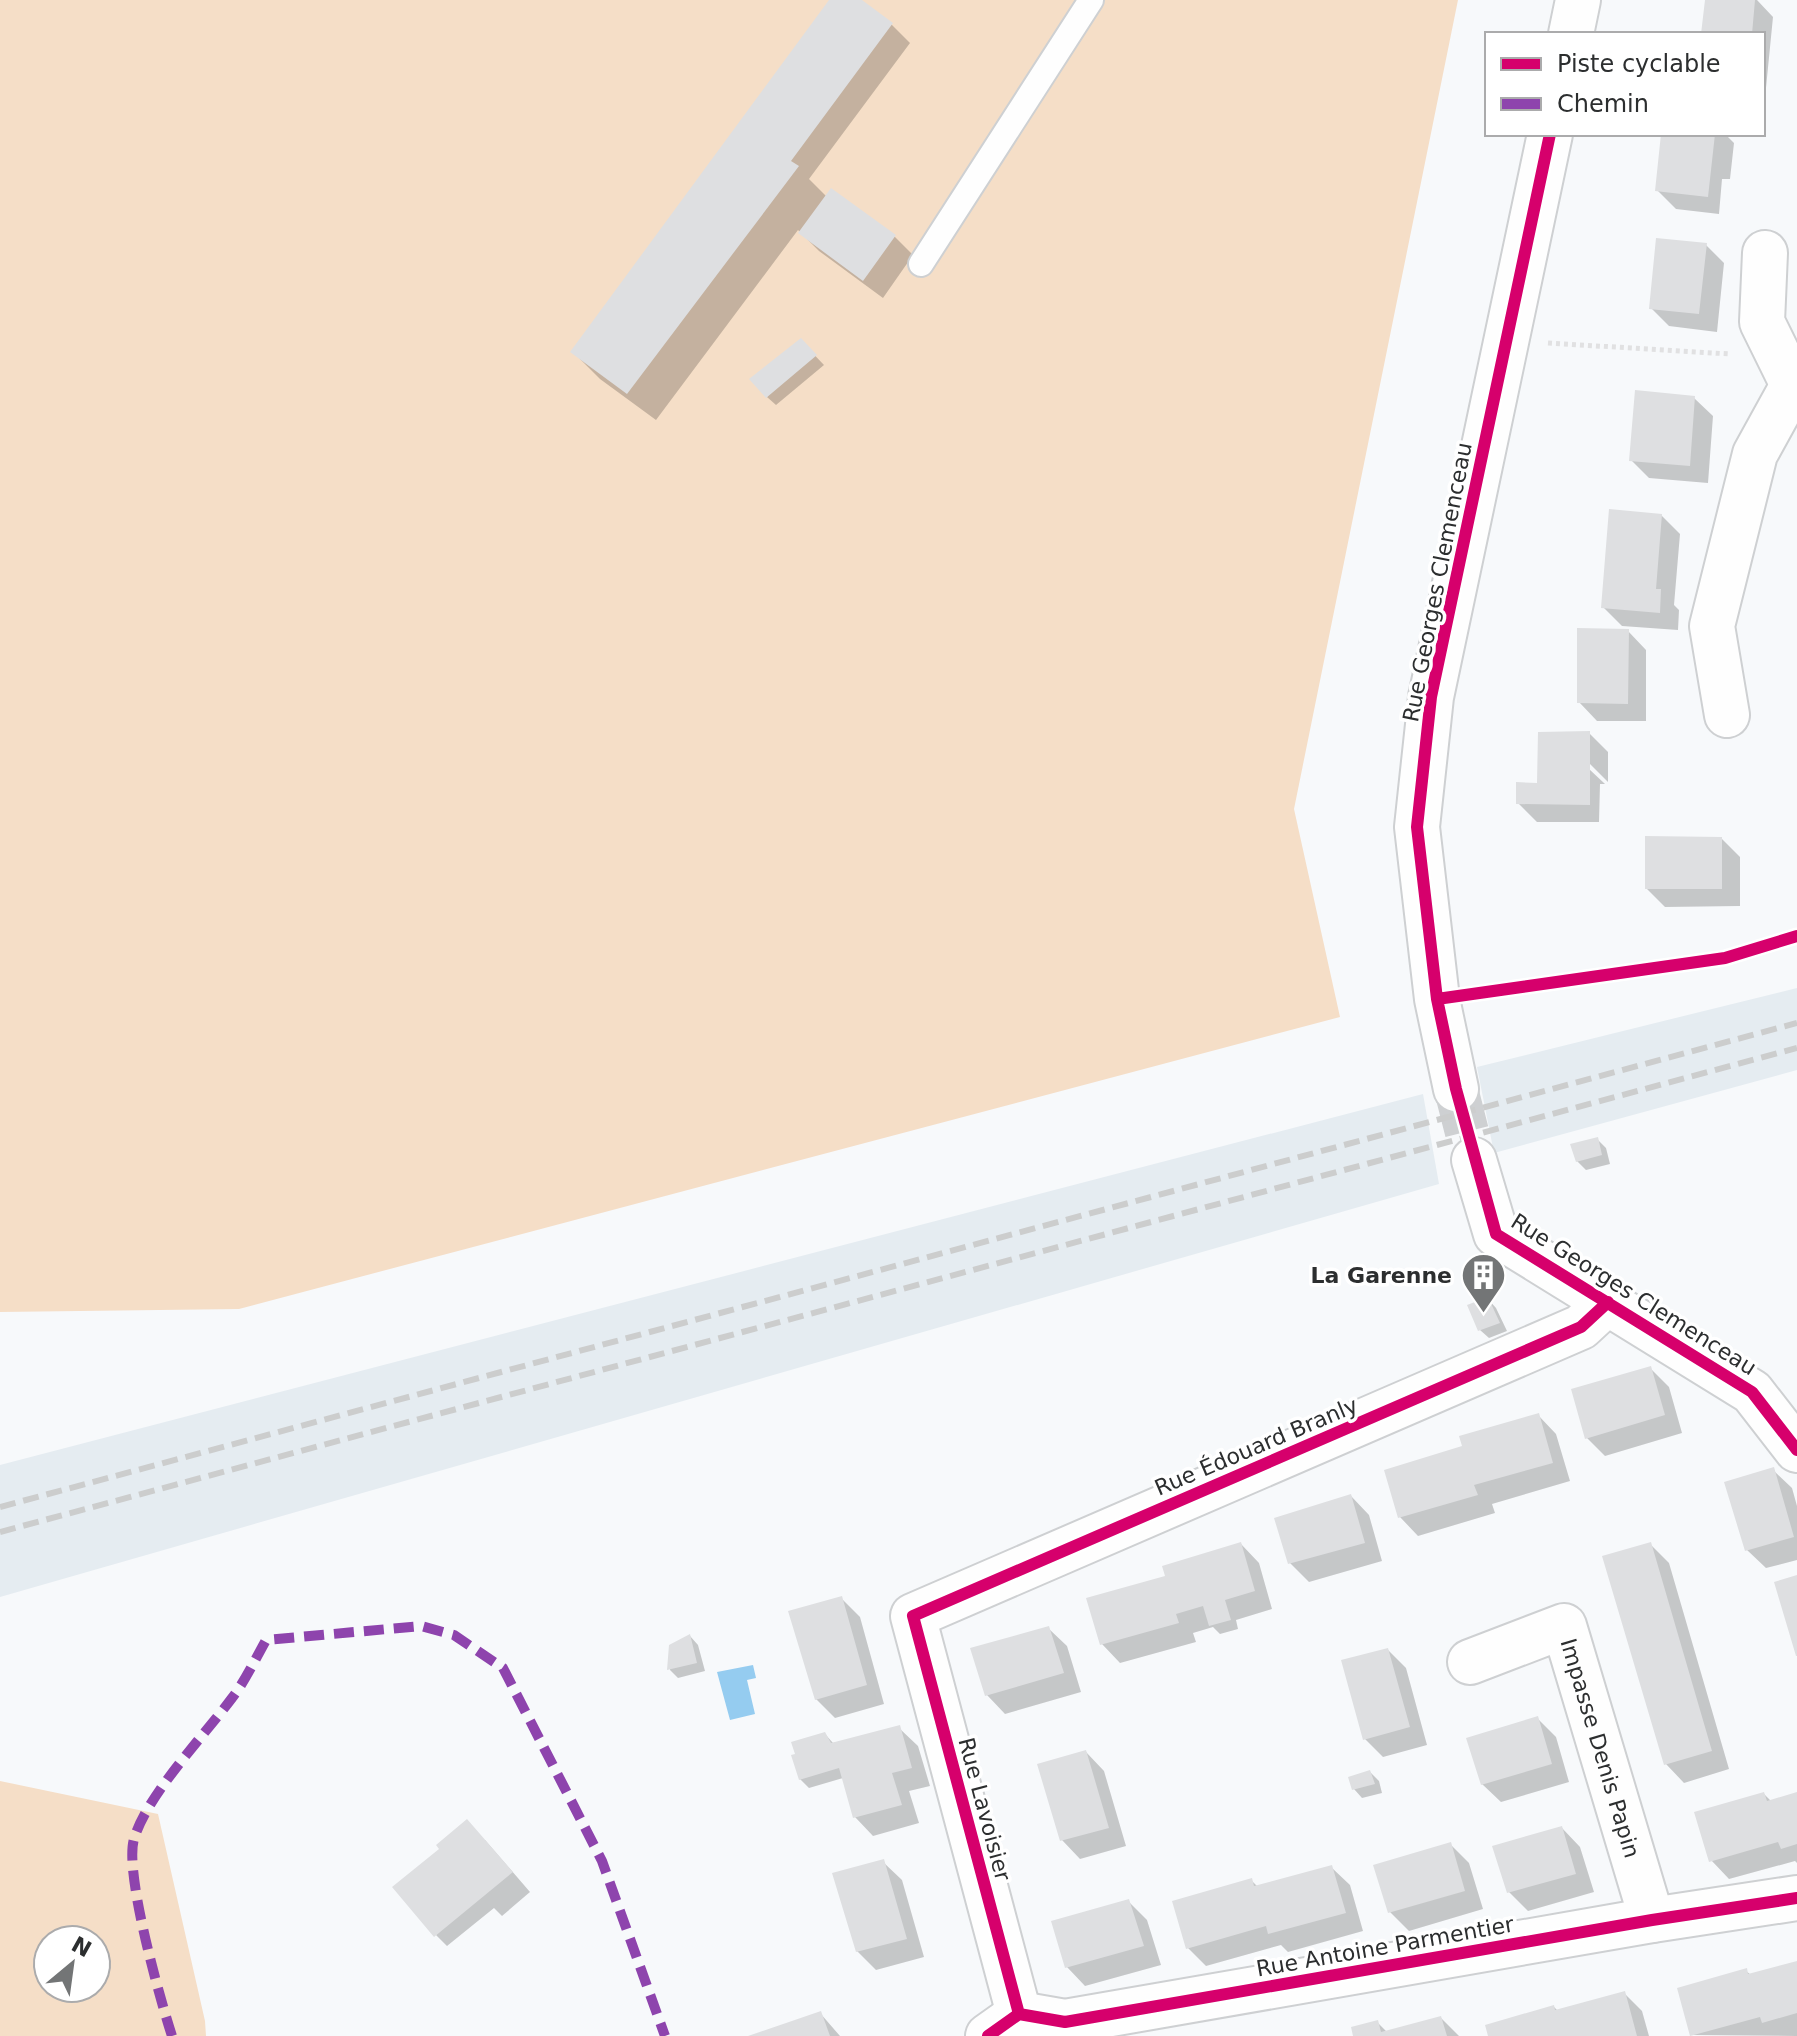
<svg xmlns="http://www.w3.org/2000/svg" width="1797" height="2036" font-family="'DejaVu Sans',sans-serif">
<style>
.built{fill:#e5ecf1}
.green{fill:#f5dec7;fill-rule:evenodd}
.water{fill:#95ccf0}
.shadow{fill:#0003}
.building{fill:#dedfe1}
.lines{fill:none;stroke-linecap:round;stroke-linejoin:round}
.tertiary-tunnel{stroke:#ced0d2;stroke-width:44;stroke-dasharray:44 22;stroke-linecap:butt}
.service-casing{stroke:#ced0d2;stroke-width:28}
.minor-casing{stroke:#ced0d2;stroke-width:48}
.tertiary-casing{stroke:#ced0d2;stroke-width:48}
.path{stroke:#e1e1e2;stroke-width:5;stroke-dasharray:4 4;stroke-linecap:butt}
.service{stroke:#fefefe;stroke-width:24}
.minor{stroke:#fefefe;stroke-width:44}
.tertiary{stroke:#fefefe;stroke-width:44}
.rail{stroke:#cccdcd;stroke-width:6;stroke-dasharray:16 8;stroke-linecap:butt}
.quiet{stroke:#8e44ad;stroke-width:10;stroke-dasharray:20 10;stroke-linecap:butt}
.cycleway-casing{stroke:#fff;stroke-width:17}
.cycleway{stroke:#d6006c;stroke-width:12}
.labels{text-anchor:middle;stroke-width:7;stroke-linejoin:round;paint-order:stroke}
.street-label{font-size:22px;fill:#2c2e2f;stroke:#fff}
.poi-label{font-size:22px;font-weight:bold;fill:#2c2e2f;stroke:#fff;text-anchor:end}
</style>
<rect width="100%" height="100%" fill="#f7f9fb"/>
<!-- built -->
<path class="built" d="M 1797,988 L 1797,1070 L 1494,1153 L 1477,1067 Z
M 1423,1094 L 1439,1184 L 0,1597 L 0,1465 Z"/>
<!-- green -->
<path class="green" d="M 0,0 L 1458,0 L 1294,809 L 1340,1017 L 239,1309 L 0,1312 Z
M 0,1781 L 158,1814 L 205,2021 L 206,2036 L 0,2036 ZM 48,1940 L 96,1940 L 96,1988 L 48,1988 Z"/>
<!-- water -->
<path class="water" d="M 753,1665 L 756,1678 L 747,1680 L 755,1714 L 730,1720 L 717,1672 Z"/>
<!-- shadow -->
<path class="shadow" d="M 831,0 L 859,0 L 892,25 L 910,43 L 809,179 L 827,197 L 895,237 L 913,255 L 883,298 L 819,251 L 798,230 L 656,420 L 600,379 L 573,352 Z
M 1707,0 L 1757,0 L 1773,17 L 1765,98 L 1763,98 L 1763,34 L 1703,34 Z
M 1663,134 L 1725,134 L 1734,143 L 1730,179 L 1722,179 L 1719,214 L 1676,209 L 1657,190 Z
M 1706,245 L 1724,263 L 1717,332 L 1669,326 L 1651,308 Z
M 801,341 L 824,365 L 776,405 L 767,397 Z
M 1694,398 L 1713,416 L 1708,483 L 1649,478 L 1631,460 Z
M 1661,515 L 1680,534 L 1674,605 L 1679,610 L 1678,630 L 1622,626 L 1603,607 Z
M 1628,631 L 1646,650 L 1646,721 L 1597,721 L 1579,702 Z
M 1589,733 L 1608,752 L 1608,782 L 1588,762 L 1588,768 L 1605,784 L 1600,784 L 1599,822 L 1537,822 L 1518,803 Z
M 1722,839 L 1740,857 L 1740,906 L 1665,907 L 1646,888 Z
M 1597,1139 L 1606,1148 L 1610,1164 L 1586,1170 L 1577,1161 Z
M 1488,1299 L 1496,1308 L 1507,1331 L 1489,1338 L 1480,1330 Z
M 1651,1369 L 1669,1387 L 1682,1433 L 1605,1456 L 1587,1438 Z
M 1538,1415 L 1556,1434 L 1570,1481 L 1492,1504 L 1495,1513 L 1418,1536 L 1400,1517 L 1465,1448 Z
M 1773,1470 L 1792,1488 L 1797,1506 L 1797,1560 L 1766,1568 L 1747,1550 Z
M 1351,1496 L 1369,1515 L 1382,1561 L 1309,1582 L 1290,1563 Z
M 1241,1544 L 1259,1563 L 1272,1609 L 1236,1620 L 1238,1629 L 1220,1634 L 1213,1627 L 1193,1633 L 1196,1642 L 1120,1663 L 1102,1644 L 1167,1577 Z
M 1651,1545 L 1669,1563 L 1729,1769 L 1684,1783 L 1666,1764 Z
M 841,1598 L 860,1617 L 884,1704 L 835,1718 L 816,1699 Z
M 1048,1628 L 1067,1646 L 1081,1692 L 1005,1714 L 987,1695 Z
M 690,1636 L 698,1645 L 705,1671 L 678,1678 L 670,1670 L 671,1646 Z
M 1388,1650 L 1406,1668 L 1427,1745 L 1383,1757 L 1365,1739 Z
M 1537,1718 L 1556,1737 L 1569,1782 L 1501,1802 L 1482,1784 Z
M 899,1728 L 918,1746 L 930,1786 L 909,1791 L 919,1823 L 873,1836 L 855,1817 L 843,1778 L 809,1788 L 800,1779 L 825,1734 L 833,1743 Z
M 1086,1752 L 1104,1771 L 1126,1846 L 1080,1859 L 1062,1840 Z
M 1370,1772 L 1379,1781 L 1382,1793 L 1362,1798 L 1354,1789 Z
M 1764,1794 L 1771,1801 L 1797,1794 L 1797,1863 L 1795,1861 L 1729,1879 L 1711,1860 Z
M 1562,1828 L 1580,1847 L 1594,1892 L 1528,1911 L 1509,1892 Z
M 485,1840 L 530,1892 L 502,1916 L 494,1908 L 447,1946 L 436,1935 Z
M 1451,1845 L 1469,1863 L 1483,1909 L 1409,1931 L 1390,1912 L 1376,1866 Z
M 883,1862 L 902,1880 L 924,1957 L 876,1970 L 857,1951 Z
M 1331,1867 L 1350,1885 L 1363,1931 L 1288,1952 L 1281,1945 L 1206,1966 L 1188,1948 L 1251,1880 L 1258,1887 Z
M 1128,1901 L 1147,1920 L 1161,1965 L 1085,1986 L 1067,1967 Z
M 1797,1963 L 1797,2036 L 1692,2035 L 1746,1971 L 1751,1975 Z
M 1624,1993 L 1642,2011 L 1649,2036 L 1490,2036 L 1554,2007 L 1558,2011 Z
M 820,2013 L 840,2036 L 753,2036 Z
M 1441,2018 L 1459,2036 L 1355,2036 L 1377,2022 L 1387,2032 Z"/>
<!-- building -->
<path class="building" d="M 829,0 L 862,0 L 893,23 L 791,161 L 799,166 L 627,394 L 570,352 Z
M 1705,0 L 1755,0 L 1752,34 L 1701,34 Z
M 1661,134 L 1715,134 L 1708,197 L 1655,191 Z
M 831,188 L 896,235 L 863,281 L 798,233 Z
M 1656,238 L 1707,243 L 1699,314 L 1649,309 Z
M 801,338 L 817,355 L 766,398 L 749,379 Z
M 1635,390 L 1695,396 L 1690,466 L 1629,461 Z
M 1609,509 L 1662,514 L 1656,589 L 1661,589 L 1660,613 L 1601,608 Z
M 1577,628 L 1629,629 L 1628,704 L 1577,703 Z
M 1590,731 L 1590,805 L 1516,804 L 1516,782 L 1537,783 L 1538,732 Z
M 1645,836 L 1722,837 L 1722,889 L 1645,889 Z
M 1598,1137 L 1602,1155 L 1576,1162 L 1570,1144 Z
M 1488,1297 L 1500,1323 L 1478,1331 L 1467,1305 Z
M 1651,1366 L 1665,1415 L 1585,1439 L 1571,1389 Z
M 1539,1413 L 1553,1463 L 1474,1485 L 1478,1495 L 1398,1518 L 1384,1470 L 1462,1446 L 1459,1436 Z
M 1774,1467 L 1794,1537 L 1745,1551 L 1724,1482 Z
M 1351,1494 L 1365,1543 L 1288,1564 L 1274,1518 Z
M 1241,1542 L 1255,1591 L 1225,1600 L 1231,1620 L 1209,1626 L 1203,1606 L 1176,1614 L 1179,1623 L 1100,1645 L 1086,1598 L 1165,1576 L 1162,1566 Z
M 1651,1542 L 1712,1751 L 1664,1765 L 1602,1556 Z
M 1797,1575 L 1797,1656 L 1796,1656 L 1774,1582 Z
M 842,1596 L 867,1685 L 815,1700 L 788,1611 Z
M 1049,1626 L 1064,1673 L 985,1696 L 970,1648 Z
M 690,1634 L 697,1663 L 667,1670 L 669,1645 Z
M 1388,1648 L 1410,1727 L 1363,1740 L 1341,1660 Z
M 1538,1716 L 1552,1764 L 1481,1785 L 1466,1738 Z
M 900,1725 L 912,1768 L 892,1773 L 902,1805 L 853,1818 L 839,1768 L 799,1780 L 791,1755 L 795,1754 L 791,1742 L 825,1732 L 831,1743 Z
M 1086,1750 L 1109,1828 L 1060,1841 L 1037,1764 Z
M 1370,1770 L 1375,1784 L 1352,1790 L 1348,1777 Z
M 1764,1792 L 1767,1801 L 1797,1792 L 1797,1844 L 1781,1849 L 1778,1842 L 1709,1862 L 1694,1812 Z
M 467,1819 L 513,1872 L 434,1937 L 392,1887 L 439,1849 L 436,1845 Z
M 1562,1826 L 1576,1874 L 1507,1893 L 1492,1846 Z
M 1451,1842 L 1465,1891 L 1388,1913 L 1373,1865 Z
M 884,1859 L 907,1939 L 856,1952 L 832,1873 Z
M 1332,1865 L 1346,1913 L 1268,1934 L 1266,1926 L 1186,1949 L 1172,1901 L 1252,1878 L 1254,1886 Z
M 1129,1899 L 1144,1946 L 1065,1968 L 1051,1921 Z
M 1797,1961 L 1797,2013 L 1762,2023 L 1760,2017 L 1690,2036 L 1677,1988 L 1747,1968 L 1748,1974 Z
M 1625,1991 L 1637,2036 L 1488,2036 L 1485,2025 L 1554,2005 L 1555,2010 Z
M 821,2011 L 830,2036 L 748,2036 Z
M 1441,2016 L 1447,2036 L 1353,2036 L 1351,2027 L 1378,2020 L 1381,2032 Z"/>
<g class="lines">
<!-- tertiary-tunnel -->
<path class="tertiary-tunnel" d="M 1456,1089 L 1474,1160"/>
<defs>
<path id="service" d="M 921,264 L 1091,0"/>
<g id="minor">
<path d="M 1765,253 L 1762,322 L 1793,385"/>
<path d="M 1727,715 L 1712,626 L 1755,454 L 1793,385 L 1797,383"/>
<path id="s1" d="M 1470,1662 L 1564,1626 L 1652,1920"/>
<path d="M 1019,2014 L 913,1616 L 1581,1327 L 1608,1302"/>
<path d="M 988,2036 L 1019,2014 L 1065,2022 L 1652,1920 L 1797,1898"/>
</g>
<path id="tertiary" d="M 1571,34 L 1578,0
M 1456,1089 L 1437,999 L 1417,827 L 1431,697 L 1550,134
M 1474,1160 L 1496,1234 L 1752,1392 L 1797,1450"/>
</defs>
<!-- service casing -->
<use href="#service" class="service-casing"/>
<!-- minor casing -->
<use href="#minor" class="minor-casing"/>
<!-- tertiary casing -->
<use href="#tertiary" class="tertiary-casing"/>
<!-- path -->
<path class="path" d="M 1548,343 L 1730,354"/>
<!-- service -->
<use href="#service" class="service"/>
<!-- minor -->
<use href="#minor" class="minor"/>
<!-- tertiary -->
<use href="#tertiary" class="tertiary"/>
<!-- rail -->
<path class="rail" d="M 0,1507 L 1797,1023
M 0,1532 L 1797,1048"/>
<!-- quiet -->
<path class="quiet" d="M 172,2036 C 160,1999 124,1872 134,1839 C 147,1795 203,1737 232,1698 C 245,1681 255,1660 266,1640 L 421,1626 L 454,1635 L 503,1668 L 602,1861 L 665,2036"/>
<defs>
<path id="cycleway" d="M 1550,134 L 1431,697 L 1417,827 L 1437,999 L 1456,1089 L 1496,1234 L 1752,1392 L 1797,1450
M 1437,999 L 1725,958 L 1797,936
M 1019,2014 L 913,1616 L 1581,1327 L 1608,1302
M 988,2036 L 1019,2014 L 1065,2022 L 1652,1920 L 1797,1898"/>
</defs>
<!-- cycleway casing -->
<use href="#cycleway" class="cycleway-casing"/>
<!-- cycleway -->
<use href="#cycleway" class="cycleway"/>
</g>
<!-- icons -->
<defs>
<symbol id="building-pin" viewBox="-11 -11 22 30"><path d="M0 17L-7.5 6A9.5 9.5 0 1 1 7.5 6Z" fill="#737576" stroke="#fff"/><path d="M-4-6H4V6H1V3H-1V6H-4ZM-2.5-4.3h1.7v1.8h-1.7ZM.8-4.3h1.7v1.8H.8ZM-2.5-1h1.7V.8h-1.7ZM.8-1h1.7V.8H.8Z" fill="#fff"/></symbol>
</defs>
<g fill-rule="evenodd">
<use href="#building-pin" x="1458" y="1250" width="51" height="69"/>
</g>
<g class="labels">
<!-- street labels -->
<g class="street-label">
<text transform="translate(1437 582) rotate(-79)" y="8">Rue Georges Clemenceau</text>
<text transform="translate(1634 1294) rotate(32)" y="8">Rue Georges Clemenceau</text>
<text transform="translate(1256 1446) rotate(-23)" y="8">Rue Édouard Branly</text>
<text dy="8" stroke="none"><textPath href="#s1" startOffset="228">Impasse Denis Papin</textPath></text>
<text transform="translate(985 1809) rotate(75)" y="8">Rue Lavoisier</text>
<text transform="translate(1385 1946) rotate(-10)" y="8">Rue Antoine Parmentier</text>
</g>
<!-- poi labels -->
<g class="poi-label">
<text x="1452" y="1283">La Garenne</text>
</g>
</g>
<!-- legend -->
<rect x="1485" y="32" width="280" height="104" fill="#ffffff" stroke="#ababac" stroke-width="2"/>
<rect x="1501" y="58" width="40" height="12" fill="#d6006c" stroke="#ababac" stroke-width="2"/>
<text x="1557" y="72" font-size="24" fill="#2c2e2f">Piste cyclable</text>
<rect x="1501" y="98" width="40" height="12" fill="#8e44ad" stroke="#ababac" stroke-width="2"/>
<text x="1557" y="112" font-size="24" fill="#2c2e2f">Chemin</text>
<!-- north arrow -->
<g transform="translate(72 1964) rotate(29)"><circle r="38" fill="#ffffff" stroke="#ababac" stroke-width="2"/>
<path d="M0-6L14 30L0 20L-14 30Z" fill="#737576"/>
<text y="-12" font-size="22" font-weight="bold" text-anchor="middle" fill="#2c2e2f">N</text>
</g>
</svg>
